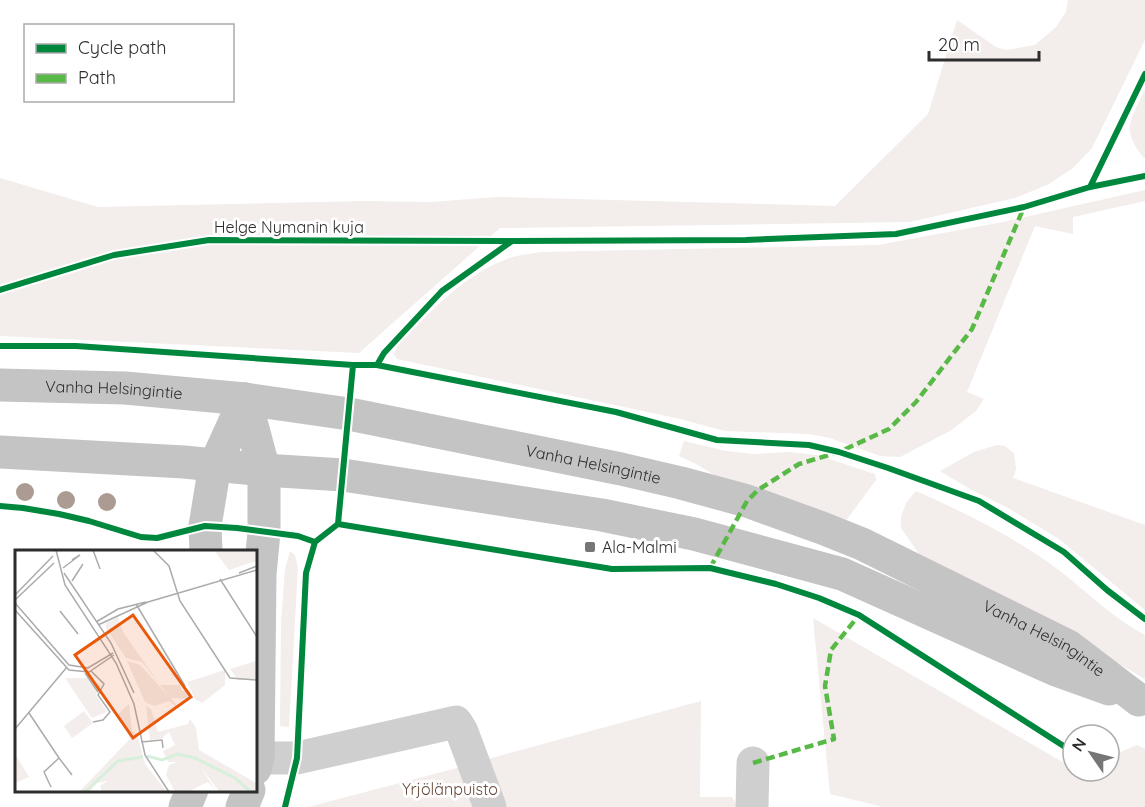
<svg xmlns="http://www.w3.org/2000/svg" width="1145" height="807" font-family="Quicksand,sans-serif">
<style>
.green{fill:#f3edeb}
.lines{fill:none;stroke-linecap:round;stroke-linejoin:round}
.minor{stroke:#cfcfcf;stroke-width:33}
.major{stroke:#c4c4c4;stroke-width:33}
.quiet{stroke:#58b947;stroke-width:4.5;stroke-dasharray:9 4.5;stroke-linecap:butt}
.cycleway-casing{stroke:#fff;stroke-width:10}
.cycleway{stroke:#00873e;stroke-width:6}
.tree{fill:#ac9b93}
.poi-dot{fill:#767676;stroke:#fff;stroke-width:2}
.labels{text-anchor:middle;stroke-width:6;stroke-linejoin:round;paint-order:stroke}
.street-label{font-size:16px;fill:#2d2d2d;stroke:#fff}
.poi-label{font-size:16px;fill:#2d2d2d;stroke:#fff;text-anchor:start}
.park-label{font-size:16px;fill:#684a3b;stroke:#fff}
.inset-river{fill:none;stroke:#d7f0dc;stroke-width:3}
.inset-road{fill:none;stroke:#ababab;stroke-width:1.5}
.view{fill:#e8590c;fill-opacity:0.15;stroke:#e8590c;stroke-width:3}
.inset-edge{fill:none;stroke:#2d2d2d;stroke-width:3}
</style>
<rect width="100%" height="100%" fill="#fff"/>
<!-- green -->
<path class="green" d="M 1068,0 L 1145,0 L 1145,40 L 1092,148 L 1072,169 L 1047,185 L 1015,198 L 910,222 L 500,228 L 359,353 L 0,336 L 0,178 L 98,207 L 364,201 L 431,202 L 497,197 L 835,206 L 928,114 L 957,20 L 996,47 L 1006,50 L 1035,45 L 1056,27 L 1066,12 Z
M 1145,90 L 1145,158 L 1143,157 C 1137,149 1131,141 1130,131 C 1128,121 1140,99 1145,90 Z
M 1145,190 L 1145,201 L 1073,217 L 1073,234 L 1035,226 L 967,392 L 984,399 L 976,411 L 950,431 L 900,457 L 880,456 L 830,438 L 809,434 L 725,431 L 676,418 L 397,359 L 394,354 L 398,345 C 432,311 465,272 513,257 C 522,254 532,254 541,252 L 878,245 L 1003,222 Z
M 684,441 L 726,451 L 754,454 L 788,452 L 817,455 L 875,474 L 876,480 L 842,526 L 743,492 L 696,464 L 679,456 Z
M 997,445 L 1005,446 L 1014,453 L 1016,469 L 1013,478 L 1145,525 L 1145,610 L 1059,539 L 1008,508 L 970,489 L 940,471 L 974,452 Z
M 916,491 C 959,510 1002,531 1042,558 C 1078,582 1107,615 1145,635 L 1145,679 L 1016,604 L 919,554 L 901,528 L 901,517 L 906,503 Z
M 290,551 L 295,555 L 298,567 L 289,727 L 280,726 L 281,622 L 285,569 Z
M 813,618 L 1073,768 L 1073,771 L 1109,771 L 1109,757 L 1137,745 L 1145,749 L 1145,807 L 883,807 L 830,794 Z
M 701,701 L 700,797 L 732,797 L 738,807 L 504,807 L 484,760 Z
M 461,767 L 478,807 L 308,807 Z"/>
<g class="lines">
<!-- minor -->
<path class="minor" d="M 258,758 L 297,758 L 456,722 L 462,732 L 490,807
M 752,807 L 753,763"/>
<!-- major -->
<g class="major">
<path id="s1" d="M 0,385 L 125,388 L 245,399 L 349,414 L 621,469 L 681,483 L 747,501 L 822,528 L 862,544 L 1068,646 L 1139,700"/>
<path d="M 245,399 L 264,470 L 264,532 L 260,574 L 258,758 L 255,769"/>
<path d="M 0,452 L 184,462 L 264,470 L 343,475 L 602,515 L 694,534 L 842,574 L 1056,670 L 1109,689"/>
<path d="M 206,552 L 205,526 L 215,465 L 245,399"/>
<path d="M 185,807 L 192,790"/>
<path d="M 242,807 L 249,790"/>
</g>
<!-- quiet -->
<path class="quiet" d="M 710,568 L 747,501 L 758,490 L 799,464 L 839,452 L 889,429 L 916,402 L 972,329 L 1024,207
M 753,763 L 834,739 L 825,686 L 831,650 L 859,615"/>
<defs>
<path id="cycleway" d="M 1090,187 L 1145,74
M 0,290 L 114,255 L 209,240 L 512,241
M 0,346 L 76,346 L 353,365 L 377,365 L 616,412 L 717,440 L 809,445 L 839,452 L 888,468 L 979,501 L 1064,552 L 1107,590 L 1145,619
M 377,365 L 384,353 L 442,291 L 512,241 L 746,240 L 896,234 L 1024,207 L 1090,187 L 1145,176
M 0,506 L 23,508 L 59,514 L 89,521 L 141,537 L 157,538 L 205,526 L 237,528 L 298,536 L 315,542
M 338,524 L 353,365
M 285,807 L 297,758 L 306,573 L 315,542 L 338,524 L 612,569 L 710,568 L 776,584 L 819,598 L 859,615 L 1073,752"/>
</defs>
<!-- cycleway casing -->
<use href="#cycleway" class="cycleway-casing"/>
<!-- cycleway -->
<use href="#cycleway" class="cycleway"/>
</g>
<!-- trees -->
<g class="tree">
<circle cx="25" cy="492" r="9"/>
<circle cx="66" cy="500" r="9"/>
<circle cx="107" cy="502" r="9"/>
</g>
<!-- markers -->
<rect class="poi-dot" x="584" y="541" width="12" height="12" rx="3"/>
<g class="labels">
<!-- street labels -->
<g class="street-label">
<text x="289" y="233">Helge Nymanin kuja</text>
<text dy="6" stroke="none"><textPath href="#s1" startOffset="114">Vanha Helsingintie</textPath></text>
<text dy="6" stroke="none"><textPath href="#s1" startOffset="600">Vanha Helsingintie</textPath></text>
<text dy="6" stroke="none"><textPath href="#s1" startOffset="1086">Vanha Helsingintie</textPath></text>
</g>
<!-- poi labels -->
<g class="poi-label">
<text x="602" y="553">Ala-Malmi</text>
</g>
<!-- park labels -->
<g class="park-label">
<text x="450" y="795">Yrjölänpuisto</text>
</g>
</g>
<!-- overview -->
<g transform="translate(15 550)">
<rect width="242" height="242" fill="#fff"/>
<path d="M 199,0 L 241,0 L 241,11 L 214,20 ZM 103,67 L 108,82 L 145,135 L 165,135 L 167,141 L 174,140 L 177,149 L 155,148 L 127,112 L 111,108 L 91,78 L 91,73 ZM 112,111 L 125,115 L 169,163 L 154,151 L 139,156 L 130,152 ZM 241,111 L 241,129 L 223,130 L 215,119 ZM 210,120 L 210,135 L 187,153 L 180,149 L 172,132 ZM 50,128 L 75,128 L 86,136 L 81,145 L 92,162 L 77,168 ZM 114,154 L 117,181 L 122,184 L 130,214 L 151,241 L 87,241 L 85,236 L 92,231 L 82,233 L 75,241 L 64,242 L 115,189 L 103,164 ZM 131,156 L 136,159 L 143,182 L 173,174 L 175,169 L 181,178 L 184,200 L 241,233 L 241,241 L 204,241 L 186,218 L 201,241 L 193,232 L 174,241 L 160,241 L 151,225 L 154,215 L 163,212 L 153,212 L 148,201 L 160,195 L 154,182 L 146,189 L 135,190 ZM 69,161 L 78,173 L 57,188 L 49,176 ZM 0,204 L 14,227 L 0,233 Z" fill="#f3edeb"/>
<path class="inset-river" d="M 132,206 L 147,210 L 163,204 L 180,208 L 220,228 L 236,242M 70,242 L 103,211 L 128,207"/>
<path class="inset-road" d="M 41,0 L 50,35 L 101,113 L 119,154 L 130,205 L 154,242M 78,0 L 85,19M 138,0 L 154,16 L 165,51 L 215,128 L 242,130M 48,18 L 65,5 L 57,10M 49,23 L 96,93 L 119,143M 224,23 L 242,16M 205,29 L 242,87M 57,31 L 68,14M 0,45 L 38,6M 0,50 L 39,13M 0,53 L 54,115 L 73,118 L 98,103M 121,54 L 170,136M 0,60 L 54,120 L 74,122 L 99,105M 45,61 L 63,84M 81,72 L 103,59 L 131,52M 83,75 L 133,52 L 242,20M 76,121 L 89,134 L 83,145 L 95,162 L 88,170 L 78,172M 70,123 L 83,142M 14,163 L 44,208 L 29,222 L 36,237M 0,179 L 52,117M 126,192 L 147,190 L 148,198M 44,208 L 57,225"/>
<path class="view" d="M 118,65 L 176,147 L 118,188 L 60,105 Z"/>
<rect width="242" height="242" class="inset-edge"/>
</g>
<!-- legend -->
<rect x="24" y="24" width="210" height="78" fill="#ffffff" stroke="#ababab" stroke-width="1.5"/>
<rect x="36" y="44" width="30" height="9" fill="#00873e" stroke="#ababab" stroke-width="1.5"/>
<text x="78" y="54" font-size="18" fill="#2d2d2d">Cycle path</text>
<rect x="36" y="74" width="30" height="9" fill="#58b947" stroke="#ababab" stroke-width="1.5"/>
<text x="78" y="84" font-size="18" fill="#2d2d2d">Path</text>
<!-- north arrow -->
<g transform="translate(1091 753) rotate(305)"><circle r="28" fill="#ffffff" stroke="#ababab" stroke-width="1.5"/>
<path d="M0-4.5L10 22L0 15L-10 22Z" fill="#767676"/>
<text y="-9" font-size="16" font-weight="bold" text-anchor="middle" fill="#2d2d2d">N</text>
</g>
<!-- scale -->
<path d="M929 51v9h110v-9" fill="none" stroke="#2d2d2d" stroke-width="3"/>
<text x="938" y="51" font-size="18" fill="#2d2d2d" stroke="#ffffff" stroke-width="4.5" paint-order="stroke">20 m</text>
</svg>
